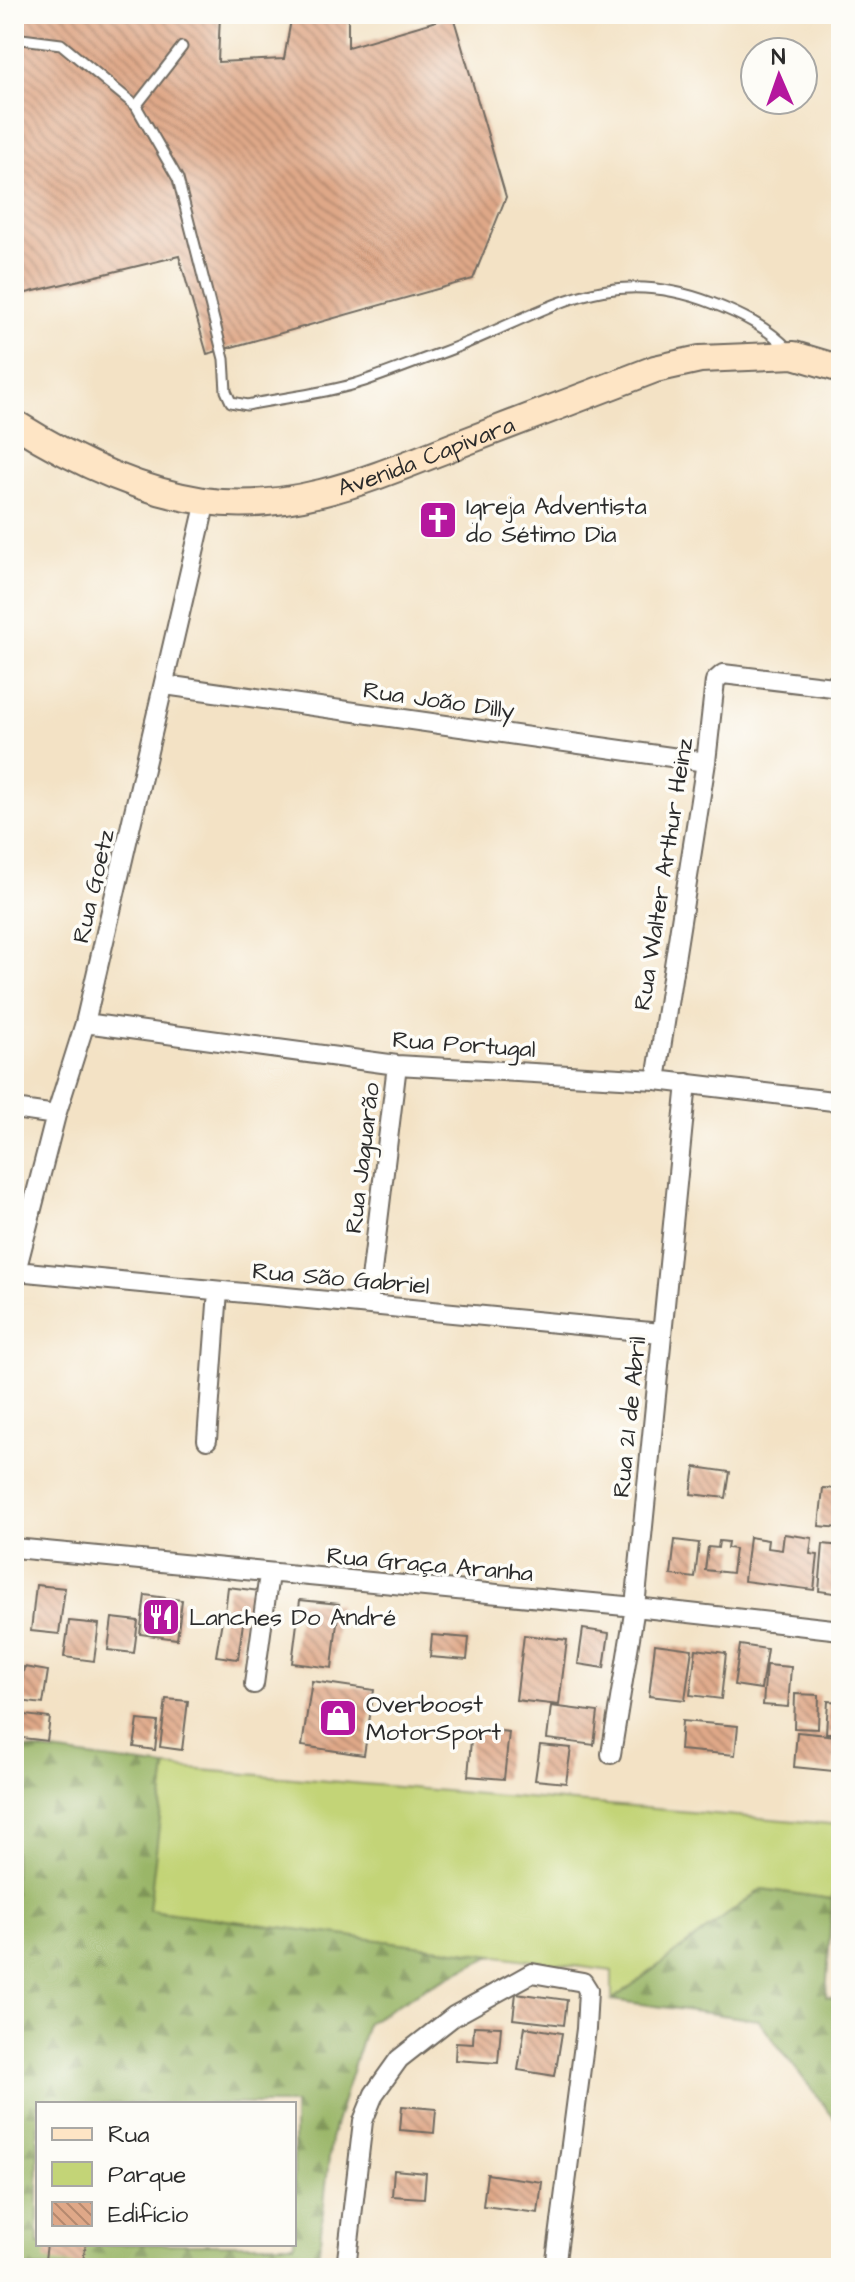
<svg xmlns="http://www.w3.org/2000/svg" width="855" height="2282" font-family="'Architects Daughter',sans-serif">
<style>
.green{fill:#c3d477;stroke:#778051;stroke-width:2}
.forest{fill:url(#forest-firs);stroke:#62704a;stroke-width:2;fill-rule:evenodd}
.building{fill:url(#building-back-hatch)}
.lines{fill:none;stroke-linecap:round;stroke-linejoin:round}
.lane-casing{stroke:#716b61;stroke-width:13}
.street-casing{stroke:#716b61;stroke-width:22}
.secondary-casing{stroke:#716b61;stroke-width:30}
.lane{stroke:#fff;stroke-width:9}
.street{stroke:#fff;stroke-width:18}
.secondary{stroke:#fee5c5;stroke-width:26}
.labels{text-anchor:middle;stroke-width:7;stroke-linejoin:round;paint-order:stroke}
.street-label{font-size:24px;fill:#2b2b2b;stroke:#fdfcf7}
.poi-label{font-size:24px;fill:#2b2b2b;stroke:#fdfcf7;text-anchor:start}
</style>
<defs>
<pattern id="forest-firs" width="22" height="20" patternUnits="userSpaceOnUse" patternTransform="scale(2)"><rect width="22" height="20" fill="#9ab668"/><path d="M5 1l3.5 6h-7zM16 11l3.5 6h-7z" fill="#7e9456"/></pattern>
<pattern id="building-back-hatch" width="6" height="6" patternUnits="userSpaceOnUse" patternTransform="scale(2)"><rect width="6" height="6" fill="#dfa888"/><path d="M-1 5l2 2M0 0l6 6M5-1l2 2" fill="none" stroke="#b5896f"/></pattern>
</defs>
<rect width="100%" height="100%" fill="#fdfcf7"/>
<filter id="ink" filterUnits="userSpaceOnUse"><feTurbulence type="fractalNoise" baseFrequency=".0125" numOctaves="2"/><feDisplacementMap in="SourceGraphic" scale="16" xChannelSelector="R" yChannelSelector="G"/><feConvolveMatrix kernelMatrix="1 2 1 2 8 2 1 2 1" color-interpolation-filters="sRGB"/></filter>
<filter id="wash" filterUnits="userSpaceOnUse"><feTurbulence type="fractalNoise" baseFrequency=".006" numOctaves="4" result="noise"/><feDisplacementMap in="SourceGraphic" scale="32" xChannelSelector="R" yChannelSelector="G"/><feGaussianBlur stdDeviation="1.8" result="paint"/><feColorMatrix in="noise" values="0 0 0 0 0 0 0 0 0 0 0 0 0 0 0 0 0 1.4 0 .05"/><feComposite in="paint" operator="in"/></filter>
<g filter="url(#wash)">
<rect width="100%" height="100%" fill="#f3e2c5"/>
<!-- green -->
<path class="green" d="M 166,1767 L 841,1825 L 832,1899 L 762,1889 L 612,2000 L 612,1971 L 148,1910 Z"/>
<!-- forest -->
<path class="forest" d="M 14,1747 L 166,1767 L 149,1910 L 493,1955 L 427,1987 L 367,2023 L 331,2139 L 317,2268 L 14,2268 ZM 38,2104 L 294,2104 L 294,2244 L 38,2244 Z
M 762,1889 L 832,1899 L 826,1997 L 841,2000 L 841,2127 L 758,2020 L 612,2000 Z"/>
<g id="blocks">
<!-- building -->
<path class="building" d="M 14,14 L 220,14 L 218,62 L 284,59 L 292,14 L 348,14 L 348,47 L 453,16 L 506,197 L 473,279 L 207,354 L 179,256 L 14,296 Z
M 695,1467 L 730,1472 L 726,1498 L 691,1494 Z
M 823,1488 L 841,1489 L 841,1528 L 819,1526 Z
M 784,1534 L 812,1538 L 810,1554 L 818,1555 L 814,1590 L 744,1581 L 749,1537 L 768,1540 L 767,1548 L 782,1550 Z
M 675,1540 L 699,1543 L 695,1578 L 671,1575 Z
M 719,1541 L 728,1542 L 727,1548 L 735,1549 L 732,1573 L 705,1570 L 708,1547 L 718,1548 Z
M 823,1544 L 841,1546 L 841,1594 L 819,1591 Z
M 36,1585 L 65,1588 L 59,1634 L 31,1631 Z
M 228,1587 L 260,1591 L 256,1616 L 225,1612 Z
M 145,1595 L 182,1600 L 177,1639 L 140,1634 Z
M 300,1600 L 339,1604 L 332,1668 L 292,1663 Z
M 223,1614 L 244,1616 L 238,1659 L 216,1656 Z
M 112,1618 L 138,1621 L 134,1653 L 108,1650 Z
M 69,1621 L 99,1624 L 94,1661 L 64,1657 Z
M 583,1629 L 609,1633 L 604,1668 L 578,1664 Z
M 432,1635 L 469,1638 L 467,1660 L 430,1657 Z
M 524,1635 L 567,1640 L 559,1705 L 516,1700 Z
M 655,1644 L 692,1649 L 685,1700 L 649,1696 Z
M 740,1645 L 767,1649 L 761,1689 L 734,1685 Z
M 696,1649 L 726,1653 L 721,1699 L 690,1695 Z
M 766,1665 L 791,1667 L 788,1707 L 763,1705 Z
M 24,1667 L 48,1671 L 43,1704 L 19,1701 Z
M 312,1681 L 374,1690 L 364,1755 L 302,1746 Z
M 795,1694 L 819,1695 L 818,1729 L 794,1728 Z
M 166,1699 L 188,1701 L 182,1750 L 160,1747 Z
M 828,1701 L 841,1702 L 841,1733 L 826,1733 Z
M 551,1706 L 598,1712 L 594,1745 L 547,1739 Z
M 17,1714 L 50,1718 L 47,1741 L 14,1737 Z
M 138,1720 L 158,1722 L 155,1750 L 134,1747 Z
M 682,1721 L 738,1726 L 735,1755 L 680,1750 Z
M 472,1728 L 509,1732 L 504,1779 L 468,1776 Z
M 797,1732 L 837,1736 L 833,1771 L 794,1767 Z
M 540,1745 L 571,1748 L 566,1783 L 535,1780 Z
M 516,1993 L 567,2000 L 564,2025 L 513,2019 Z
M 474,2026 L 501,2027 L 498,2063 L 455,2060 L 456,2042 L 473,2043 Z
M 525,2027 L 562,2033 L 555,2076 L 518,2070 Z
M 402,2106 L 436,2109 L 434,2133 L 400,2130 Z
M 394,2170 L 426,2173 L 424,2198 L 392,2196 Z
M 487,2174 L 542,2182 L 538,2213 L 483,2206 Z
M 47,2244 L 86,2244 L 82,2266 L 45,2260 Z"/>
</g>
</g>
<g filter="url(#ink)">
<use href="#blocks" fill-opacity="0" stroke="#716b61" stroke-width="2"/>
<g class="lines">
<defs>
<path id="lane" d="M 14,38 L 61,44 L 136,106 L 178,179 L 224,359 L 226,391 L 231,402 L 247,405 C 282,398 320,394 355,384 C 384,375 412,363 441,353 C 541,317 601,260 712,303 C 740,314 768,327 789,350
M 136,106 L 182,47"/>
<path id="street" d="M 165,685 L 706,762
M 85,1023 L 397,1065 L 656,1080 L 841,1102
M 656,1080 L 706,762 L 715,681 L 723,674 L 841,688
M 14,1109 L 56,1115
M 16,1271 L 661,1333
M 14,1279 L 56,1115 L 85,1023 L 206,501
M 368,1304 L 397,1065
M 207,1440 L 218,1291
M 14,1548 L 635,1607 L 841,1630
M 254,1684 L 269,1574
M 611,1754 L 635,1607 L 687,1083
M 346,2268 L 363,2121 L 374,2094 L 399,2059 L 454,2016 L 532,1973 L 583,1982 L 588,1990 L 586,2029 L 555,2268"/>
<g id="secondary">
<path id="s1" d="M 14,423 C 71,459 136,491 204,501 C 296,514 379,475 462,443 C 526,418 591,394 655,369 L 700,359 L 794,355 L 841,369"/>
</g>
</defs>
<!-- lane casing -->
<use href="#lane" class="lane-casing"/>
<!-- street casing -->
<use href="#street" class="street-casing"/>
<!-- secondary casing -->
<use href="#secondary" class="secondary-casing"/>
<!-- lane -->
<use href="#lane" class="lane"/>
<!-- street -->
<use href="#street" class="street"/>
<!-- secondary -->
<use href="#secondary" class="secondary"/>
</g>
</g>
<!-- icons -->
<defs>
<symbol id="church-square" viewBox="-11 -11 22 22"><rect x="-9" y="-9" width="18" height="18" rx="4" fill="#b5179e" stroke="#fdfcf7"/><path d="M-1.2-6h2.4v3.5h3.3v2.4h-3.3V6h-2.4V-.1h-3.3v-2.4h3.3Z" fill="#fff"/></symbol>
<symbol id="restaurant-square" viewBox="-11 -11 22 22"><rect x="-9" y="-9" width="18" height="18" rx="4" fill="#b5179e" stroke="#fdfcf7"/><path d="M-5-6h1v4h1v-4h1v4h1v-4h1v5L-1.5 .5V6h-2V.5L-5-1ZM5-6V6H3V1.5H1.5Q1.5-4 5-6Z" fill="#fff"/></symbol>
<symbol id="shop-square" viewBox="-11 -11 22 22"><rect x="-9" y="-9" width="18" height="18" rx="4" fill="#b5179e" stroke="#fdfcf7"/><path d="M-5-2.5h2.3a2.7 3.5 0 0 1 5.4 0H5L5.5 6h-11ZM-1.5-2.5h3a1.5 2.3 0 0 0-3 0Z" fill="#fff"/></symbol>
</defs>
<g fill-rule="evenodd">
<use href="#church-square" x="416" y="498" width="44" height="44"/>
<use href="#restaurant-square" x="139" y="1595" width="44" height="44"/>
<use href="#shop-square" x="316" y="1696" width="44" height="44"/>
</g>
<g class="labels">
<!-- street labels -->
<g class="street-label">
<text dy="8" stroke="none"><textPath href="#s1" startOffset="436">Avenida Capivara</textPath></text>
<text transform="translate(439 700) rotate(8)" y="8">Rua João Dilly</text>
<text transform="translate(663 874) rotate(-81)" y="8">Rua Walter Arthur Heinz</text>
<text transform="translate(93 886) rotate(-77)" y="8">Rua Goetz</text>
<text transform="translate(464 1044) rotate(4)" y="8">Rua Portugal</text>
<text transform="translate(362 1158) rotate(-83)" y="8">Rua Jaguarão</text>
<text transform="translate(341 1278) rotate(5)" y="8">Rua São Gabriel</text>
<text transform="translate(629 1417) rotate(-84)" y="8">Rua 21 de Abril</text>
<text transform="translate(430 1564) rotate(5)" y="8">Rua Graça Aranha</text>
</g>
<!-- poi labels -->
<g class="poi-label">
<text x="466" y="514">Igreja Adventista<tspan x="466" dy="28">do Sétimo Dia</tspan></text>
<text x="189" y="1625">Lanches Do André</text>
<text x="366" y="1712">Overboost<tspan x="366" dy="28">MotorSport</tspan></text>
</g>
</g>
<!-- margin -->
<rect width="855" height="2282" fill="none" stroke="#fdfcf7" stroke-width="48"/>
<!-- legend -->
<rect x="36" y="2102" width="260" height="144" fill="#fdfcf7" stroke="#a9a8a5" stroke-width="2"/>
<rect x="52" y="2128" width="40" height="12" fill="#fee5c5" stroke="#a9a8a5" stroke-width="2"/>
<text x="108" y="2142" font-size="24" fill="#2b2b2b">Rua</text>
<rect x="52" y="2162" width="40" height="24" fill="#c3d477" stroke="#a9a8a5" stroke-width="2"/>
<text x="108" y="2182" font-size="24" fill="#2b2b2b">Parque</text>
<rect x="52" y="2202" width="40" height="24" fill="url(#building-back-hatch)" stroke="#a9a8a5" stroke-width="2"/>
<text x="108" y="2222" font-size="24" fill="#2b2b2b">Edifício</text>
<!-- north arrow -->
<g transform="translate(779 76) rotate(358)"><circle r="38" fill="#fdfcf7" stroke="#a9a8a5" stroke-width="2"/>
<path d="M0-6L14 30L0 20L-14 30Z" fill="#b5179e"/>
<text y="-12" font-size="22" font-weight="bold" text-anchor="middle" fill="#2b2b2b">N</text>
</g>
</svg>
